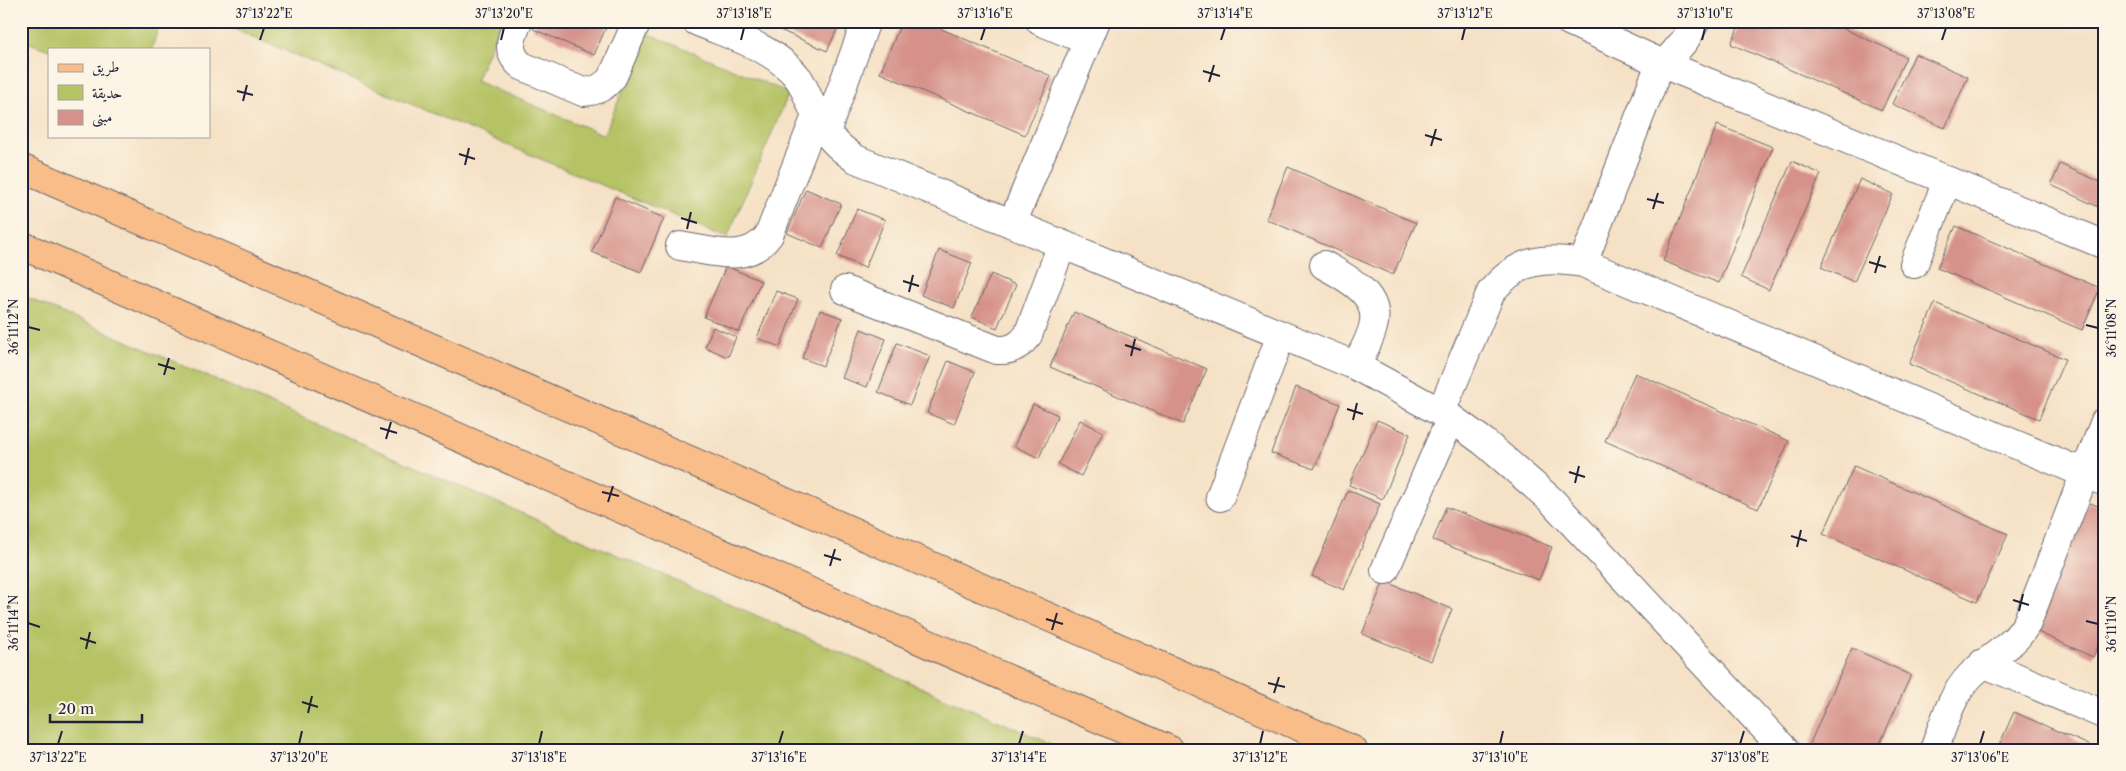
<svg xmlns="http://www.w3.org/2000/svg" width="2126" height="771" font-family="'Libre Caslon Text',Amiri,serif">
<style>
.green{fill:#b5c365;stroke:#6c7250}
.building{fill:#d6928a}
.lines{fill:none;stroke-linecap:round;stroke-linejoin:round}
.minor-casing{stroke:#6c656b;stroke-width:30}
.major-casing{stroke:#6c656b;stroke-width:30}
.minor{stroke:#fff;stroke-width:28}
.major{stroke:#f8bd88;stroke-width:28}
.ticks{fill:none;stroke:#22223b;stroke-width:2}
.neatline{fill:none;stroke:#22223b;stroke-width:2}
.ticks-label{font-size:12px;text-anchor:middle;fill:#22223b}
</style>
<rect width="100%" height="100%" fill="#fcf5e5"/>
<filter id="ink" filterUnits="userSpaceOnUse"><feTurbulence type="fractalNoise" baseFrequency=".02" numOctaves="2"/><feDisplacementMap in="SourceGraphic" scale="10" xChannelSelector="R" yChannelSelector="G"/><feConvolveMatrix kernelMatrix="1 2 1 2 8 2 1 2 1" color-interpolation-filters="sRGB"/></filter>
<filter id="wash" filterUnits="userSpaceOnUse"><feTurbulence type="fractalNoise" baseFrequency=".0096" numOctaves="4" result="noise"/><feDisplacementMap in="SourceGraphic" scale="20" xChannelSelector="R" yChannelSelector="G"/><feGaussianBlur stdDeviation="1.12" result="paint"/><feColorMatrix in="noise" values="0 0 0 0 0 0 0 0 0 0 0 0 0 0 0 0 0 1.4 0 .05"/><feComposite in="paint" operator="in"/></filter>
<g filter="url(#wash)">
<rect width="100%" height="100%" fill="#f5e1c5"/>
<!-- green -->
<path class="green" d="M 21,21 L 160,21 L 152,49 L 49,49 L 49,50 L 21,40 Z
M 215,21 L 501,21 L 476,81 L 604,135 L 647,33 L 789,93 L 727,238 Z
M 21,295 L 1065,750 L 21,750 Z"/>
<g id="blocks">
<!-- building -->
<path class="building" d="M 536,21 L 604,21 L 608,23 L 594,55 L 533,29 Z
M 760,21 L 841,21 L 827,51 Z
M 902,21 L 923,21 L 1051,76 L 1025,135 L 880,73 Z
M 1741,21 L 1827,21 L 1906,57 L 1882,110 L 1731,44 Z
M 1915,54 L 1968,77 L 1945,128 L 1892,104 Z
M 1717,125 L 1773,147 L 1719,283 L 1663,261 Z
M 1792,161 L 1821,174 L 1769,290 L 1741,277 Z
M 2060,164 L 2105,184 L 2105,210 L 2051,185 Z
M 1288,167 L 1416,223 L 1393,275 L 1266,219 Z
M 1860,179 L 1893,194 L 1854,282 L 1821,267 Z
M 806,189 L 841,204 L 822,248 L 787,233 Z
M 615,197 L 664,218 L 641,272 L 592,252 Z
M 857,209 L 885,220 L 865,268 L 837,256 Z
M 1956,226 L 2100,288 L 2082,330 L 1937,268 Z
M 939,250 L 972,263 L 954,308 L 921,295 Z
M 726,266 L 761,281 L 739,332 L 704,317 Z
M 991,274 L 1016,285 L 997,328 L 972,317 Z
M 776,291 L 798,299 L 780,347 L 757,338 Z
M 1935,303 L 2065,359 L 2039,419 L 1909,364 Z
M 820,310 L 842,318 L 823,366 L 802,358 Z
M 1074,312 L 1207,369 L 1183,424 L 1050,367 Z
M 713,327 L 736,337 L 728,357 L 705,347 Z
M 861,329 L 886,339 L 867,387 L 842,378 Z
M 897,343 L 930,356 L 910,405 L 878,392 Z
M 948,361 L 975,372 L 954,424 L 927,413 Z
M 1635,373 L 1789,441 L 1758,509 L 1605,441 Z
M 1296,387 L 1340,404 L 1314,469 L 1271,453 Z
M 1033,404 L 1058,415 L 1039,458 L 1014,446 Z
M 1080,420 L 1103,432 L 1081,476 L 1058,464 Z
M 1377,420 L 1410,434 L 1383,499 L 1349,485 Z
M 1854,466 L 2008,534 L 1977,602 L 1823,534 Z
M 1348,490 L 1380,504 L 1344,590 L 1312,576 Z
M 2088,502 L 2105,509 L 2105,631 L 2093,657 L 2031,629 Z
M 1446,507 L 1552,547 L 1539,580 L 1433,540 Z
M 1384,581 L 1452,609 L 1431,661 L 1362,634 Z
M 1852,648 L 1911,675 L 1877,750 L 1807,750 Z
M 2014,712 L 2100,750 L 1997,750 Z
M 751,744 L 764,750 L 749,750 Z"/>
</g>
</g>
<g filter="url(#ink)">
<use href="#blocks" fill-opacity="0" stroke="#6c656b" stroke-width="1"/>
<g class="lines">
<defs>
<path id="minor" d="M 518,21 C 511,39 505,52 522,66 L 583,92 C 597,91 605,87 613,76 L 637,21
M 696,21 C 730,36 775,47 799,79 C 807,92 810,104 817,117 C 826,136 839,148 856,159 L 1356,366 L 1451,418 L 1484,442 L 1551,500 L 1785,750
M 1040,21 L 1088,41
M 1569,21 L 1663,64 L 2105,245
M 826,132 L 866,21
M 1012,224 L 1096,21
M 680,246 C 712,251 747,265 769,235 L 816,116
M 1583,263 L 1656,74 L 1685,40 L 1696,21
M 1914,264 L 1947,181
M 1324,265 C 1346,278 1382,294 1373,327 C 1370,340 1362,353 1356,366
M 845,290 L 997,350 C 1011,351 1020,346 1028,335 L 1062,244
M 1441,412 L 1491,292 C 1517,260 1543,256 1583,263 L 2105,482
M 1220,497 L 1281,335
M 1385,570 L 1451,418
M 1983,663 L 2105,715
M 1934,750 C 1944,723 1951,695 1971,675 C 1984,662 2000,653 2013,641 C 2019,636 2023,629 2027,623 L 2105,421"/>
<path id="major" d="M 21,168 L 1353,750
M 21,245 L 1170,750"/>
</defs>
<!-- minor casing -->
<use href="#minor" class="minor-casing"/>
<!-- major casing -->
<use href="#major" class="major-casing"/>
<!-- minor -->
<use href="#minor" class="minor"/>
<!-- major -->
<use href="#major" class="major"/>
</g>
</g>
<!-- ticks -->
<path class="ticks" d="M 260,40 L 264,28M 501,40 L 504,28M 741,40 L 744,28M 981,40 L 985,28M 1221,40 L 1225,28M 1462,40 L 1465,28M 1702,40 L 1705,28M 1942,40 L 1946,28M 1203,71 L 1220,76M 1209,82 L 1214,65M 237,91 L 253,95M 243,101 L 247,85M 1425,135 L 1442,140M 1431,146 L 1436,129M 459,154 L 475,159M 465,165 L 469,148M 1647,199 L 1664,203M 1653,209 L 1658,193M 681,218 L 697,223M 687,229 L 691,212M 1869,262 L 1886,267M 1875,273 L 1880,256M 903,281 L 919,286M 909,292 L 913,275M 2086,325 L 2098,328M 28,327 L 40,330M 1125,345 L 1141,350M 1131,356 L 1135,339M 158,364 L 175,369M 164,375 L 169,358M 1347,409 L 1363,414M 1353,420 L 1357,403M 380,428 L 397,433M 386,439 L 391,422M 1569,472 L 1585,477M 1575,483 L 1579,466M 602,492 L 619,496M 608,502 L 613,486M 1791,536 L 1807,541M 1797,547 L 1801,530M 824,555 L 841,560M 830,566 L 835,549M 2013,600 L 2029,605M 2019,611 L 2023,594M 1046,619 L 1063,624M 2086,621 L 2098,624M 28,623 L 40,627M 1052,630 L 1057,613M 80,638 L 96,643M 86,649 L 90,632M 1268,683 L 1285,687M 1274,693 L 1279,677M 302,702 L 318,707M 308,713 L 312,696M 58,744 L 62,731M 299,744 L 302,731M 539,744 L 542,731M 779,744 L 783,731M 1019,744 L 1023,731M 1260,744 L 1263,731M 1500,744 L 1503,731M 1740,744 L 1744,731M 1980,744 L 1984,731"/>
<!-- margin -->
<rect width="2126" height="771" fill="none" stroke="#fcf5e5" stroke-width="55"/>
<!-- legend -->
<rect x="48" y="48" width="162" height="90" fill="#fcf5e5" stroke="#a5a1a1"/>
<rect x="58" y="64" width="25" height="8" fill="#f8bd88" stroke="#a5a1a1"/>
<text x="92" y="72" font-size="15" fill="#22223b">طريق</text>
<rect x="58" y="85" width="25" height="15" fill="#b5c365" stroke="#a5a1a1"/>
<text x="92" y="98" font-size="15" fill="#22223b">حديقة</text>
<rect x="58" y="110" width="25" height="15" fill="#d6928a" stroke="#a5a1a1"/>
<text x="92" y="122" font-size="15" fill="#22223b">مبنى</text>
<!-- scale -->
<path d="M50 714v8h92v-8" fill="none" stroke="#22223b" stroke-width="2.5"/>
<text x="58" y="714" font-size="15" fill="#22223b" stroke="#fcf5e5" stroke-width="4" paint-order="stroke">20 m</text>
<rect x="28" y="28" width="2070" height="716" class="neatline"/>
<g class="ticks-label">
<text x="264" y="18">37°13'22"E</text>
<text x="504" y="18">37°13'20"E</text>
<text x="744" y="18">37°13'18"E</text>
<text x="985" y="18">37°13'16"E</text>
<text x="1225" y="18">37°13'14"E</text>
<text x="1465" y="18">37°13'12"E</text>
<text x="1705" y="18">37°13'10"E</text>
<text x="1946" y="18">37°13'08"E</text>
<text transform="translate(14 327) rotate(-90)" y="4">36°11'12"N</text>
<text transform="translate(2112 328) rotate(-90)" y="4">36°11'08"N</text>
<text transform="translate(14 623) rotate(-90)" y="4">36°11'14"N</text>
<text transform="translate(2112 624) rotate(-90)" y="4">36°11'10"N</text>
<text x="58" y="762">37°13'22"E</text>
<text x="299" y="762">37°13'20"E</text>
<text x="539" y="762">37°13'18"E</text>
<text x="779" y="762">37°13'16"E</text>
<text x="1019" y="762">37°13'14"E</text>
<text x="1260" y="762">37°13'12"E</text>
<text x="1500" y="762">37°13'10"E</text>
<text x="1740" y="762">37°13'08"E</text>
<text x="1980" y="762">37°13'06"E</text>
</g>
</svg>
